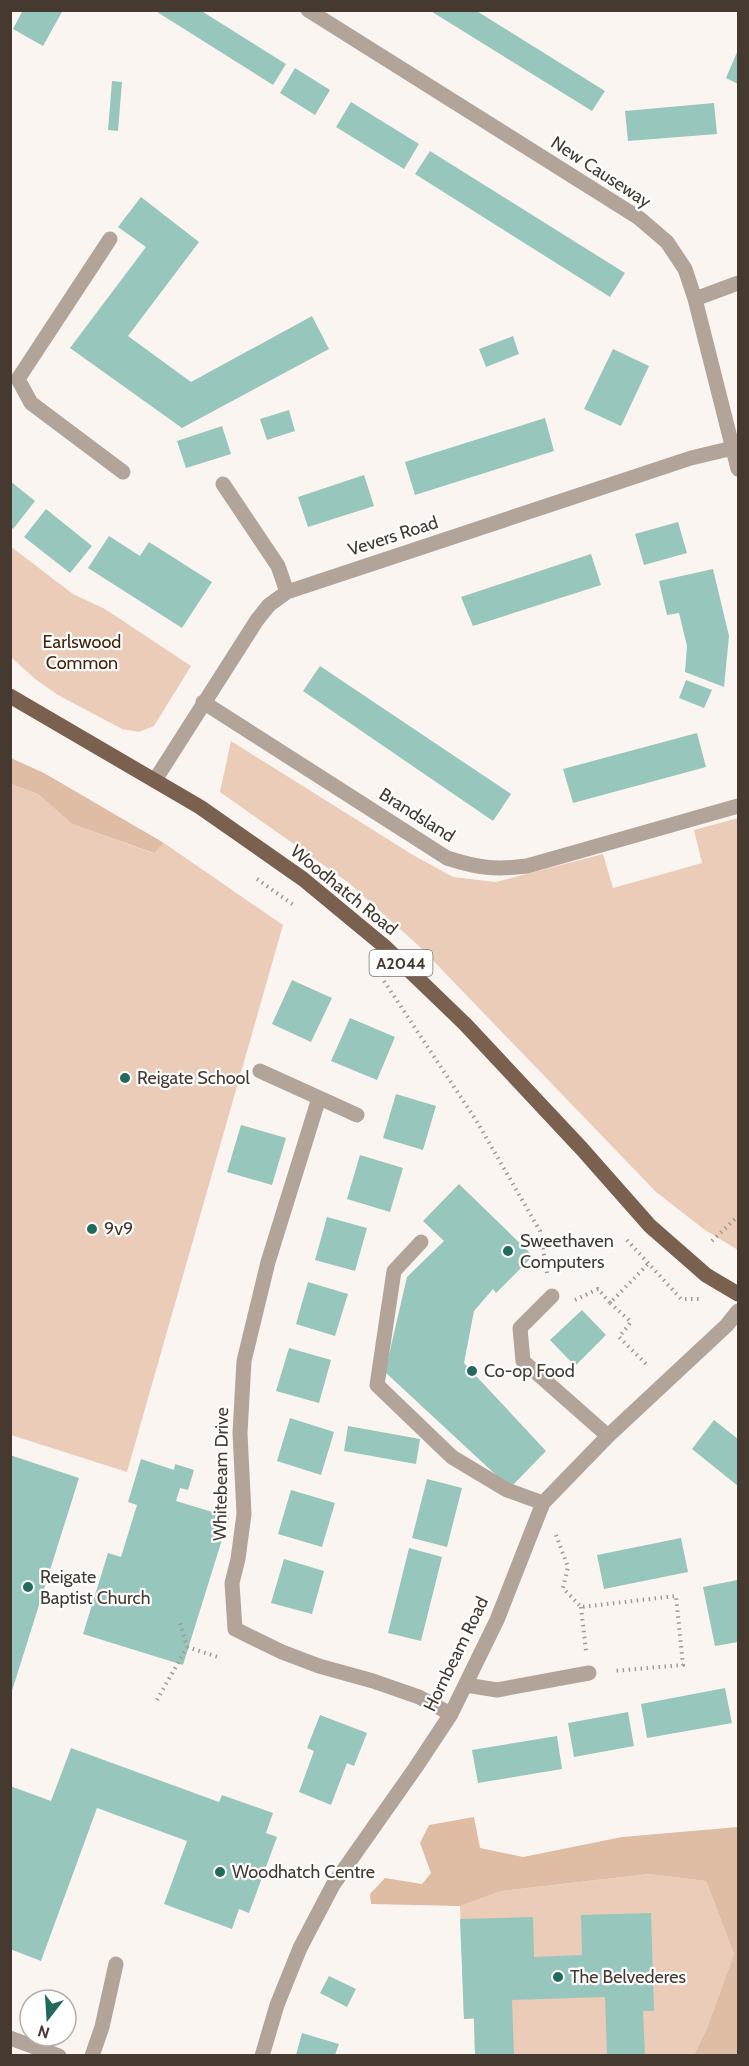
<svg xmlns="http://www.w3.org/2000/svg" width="749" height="2066" font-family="Cabin,sans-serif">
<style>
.green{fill:#ebccb8}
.forest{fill:#dfbca4}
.building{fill:#96c6bc}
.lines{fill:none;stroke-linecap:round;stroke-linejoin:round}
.path{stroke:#a39a94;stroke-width:4;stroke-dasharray:1.5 4.5;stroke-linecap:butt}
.minor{stroke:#b3a49a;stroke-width:15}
.major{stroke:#7a604e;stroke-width:15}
.poi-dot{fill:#22695e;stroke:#fff;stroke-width:2}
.labels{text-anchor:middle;stroke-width:4.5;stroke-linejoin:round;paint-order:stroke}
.shield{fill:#fff;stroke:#7d746e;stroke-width:1.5}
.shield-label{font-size:16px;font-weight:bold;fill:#453930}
.street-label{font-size:18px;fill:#453930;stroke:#fff}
.park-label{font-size:18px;fill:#452306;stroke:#fff}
.poi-label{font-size:18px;fill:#453930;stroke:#fff;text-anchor:start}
</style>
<rect width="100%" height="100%" fill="#fbf5f1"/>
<!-- green -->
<path class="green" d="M 10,546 L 73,594 L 105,609 L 191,666 L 154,726 L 139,732 L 122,729 L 58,695 L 35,679 L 11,657 Z
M 231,741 L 413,855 L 453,877 L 496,882 L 603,854 L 613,888 L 702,863 L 694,830 L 738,818 L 738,1250 L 705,1230 L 656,1192 L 421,948 L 349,883 L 220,792 Z
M 11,784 L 38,794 L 72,824 L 153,853 L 164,843 L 283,925 L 127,1472 L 11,1435 Z
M 650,1874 L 706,1881 L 734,1954 L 707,2028 L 694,2055 L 475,2055 L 474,2019 L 464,2019 L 460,1906 L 502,1891 Z"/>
<!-- forest -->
<path class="forest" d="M 11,758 L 44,773 L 164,843 L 154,853 L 72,824 L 38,794 L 11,784 Z
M 474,1817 L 480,1848 L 523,1857 L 622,1837 L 738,1827 L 738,2055 L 694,2055 L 707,2028 L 734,1954 L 706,1881 L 649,1874 L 502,1891 L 460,1906 L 371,1904 L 370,1894 L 385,1878 L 422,1884 L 431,1873 L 420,1843 L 429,1825 Z"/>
<!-- building -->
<path class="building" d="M 23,10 L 63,10 L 43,46 L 13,29 Z
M 154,10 L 200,10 L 286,64 L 273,85 Z
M 429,10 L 475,10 L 605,91 L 592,111 Z
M 738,50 L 738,84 L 726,78 Z
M 295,68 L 330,90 L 315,115 L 280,93 Z
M 112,81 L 122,82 L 118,131 L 108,130 Z
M 351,102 L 419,144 L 404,169 L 336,127 Z
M 714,103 L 717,134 L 628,141 L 625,111 Z
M 430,151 L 625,273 L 610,297 L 415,174 Z
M 141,197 L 199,242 L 128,336 L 191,382 L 312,316 L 329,349 L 182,428 L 70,348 L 146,247 L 118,227 Z
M 513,336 L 519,354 L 486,367 L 479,349 Z
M 613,349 L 649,366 L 621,426 L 584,409 Z
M 289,410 L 295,431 L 267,440 L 260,419 Z
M 545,418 L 554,451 L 415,495 L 405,462 Z
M 222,426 L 231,454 L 186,468 L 177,441 Z
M 364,475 L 374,506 L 308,527 L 298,497 Z
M 10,481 L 35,501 L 13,529 L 10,526 Z
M 46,509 L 92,546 L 70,573 L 24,537 Z
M 678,522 L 687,553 L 644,565 L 635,534 Z
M 109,536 L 140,556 L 149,542 L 212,582 L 182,628 L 88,568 Z
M 591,554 L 601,585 L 473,626 L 461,597 Z
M 713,569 L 729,636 L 724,687 L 685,672 L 687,646 L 679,613 L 667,615 L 659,581 Z
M 320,666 L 511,794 L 493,821 L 303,691 Z
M 686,680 L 712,690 L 704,708 L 679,698 Z
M 697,733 L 706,767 L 573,803 L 563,769 Z
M 292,980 L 332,998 L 311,1042 L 272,1024 Z
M 350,1018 L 395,1037 L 377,1080 L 331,1061 Z
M 396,1094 L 436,1106 L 423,1150 L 383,1138 Z
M 241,1125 L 286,1138 L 272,1185 L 227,1172 Z
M 360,1155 L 403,1168 L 390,1212 L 347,1199 Z
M 459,1184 L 533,1256 L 496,1293 L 493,1289 L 474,1311 L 464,1363 L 546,1451 L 510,1488 L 385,1372 L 407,1277 L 444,1241 L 423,1221 Z
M 327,1217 L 367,1228 L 355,1271 L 315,1260 Z
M 308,1282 L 348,1294 L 335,1336 L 296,1324 Z
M 582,1310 L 606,1335 L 575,1366 L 550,1340 Z
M 289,1348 L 331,1360 L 319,1403 L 276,1391 Z
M 290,1418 L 334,1432 L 321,1475 L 277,1461 Z
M 714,1420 L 738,1439 L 738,1486 L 692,1449 Z
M 348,1426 L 420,1439 L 416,1464 L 344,1451 Z
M 10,1455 L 79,1478 L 11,1694 L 10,1694 Z
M 141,1459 L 174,1470 L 175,1464 L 194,1470 L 188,1490 L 180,1488 L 176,1501 L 229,1517 L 183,1665 L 83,1634 L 108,1553 L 121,1557 L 137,1505 L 128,1502 Z
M 427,1479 L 462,1488 L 447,1547 L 412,1538 Z
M 291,1490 L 335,1503 L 322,1547 L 278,1534 Z
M 681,1538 L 688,1572 L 604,1589 L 597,1555 Z
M 409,1548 L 442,1557 L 421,1641 L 388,1633 Z
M 284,1559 L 324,1571 L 312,1614 L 271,1603 Z
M 737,1580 L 738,1589 L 738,1642 L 715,1646 L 703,1587 Z
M 725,1688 L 732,1723 L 647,1738 L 641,1704 Z
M 628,1712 L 634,1746 L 574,1757 L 568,1723 Z
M 320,1715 L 367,1733 L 354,1766 L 347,1763 L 331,1805 L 299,1792 L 314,1751 L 307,1748 Z
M 557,1736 L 562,1769 L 478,1783 L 472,1750 Z
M 71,1748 L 219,1802 L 222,1795 L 273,1813 L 266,1833 L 277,1837 L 249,1913 L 239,1909 L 232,1929 L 164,1904 L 187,1841 L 97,1808 L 41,1961 L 10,1949 L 10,1786 L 51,1801 Z
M 651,1913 L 654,2011 L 643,2011 L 645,2055 L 607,2055 L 605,1997 L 512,2000 L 514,2055 L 475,2055 L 474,2018 L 464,2019 L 460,1919 L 533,1917 L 534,1957 L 582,1955 L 581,1915 Z
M 329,1976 L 356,1989 L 347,2007 L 320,1993 Z
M 302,2033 L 339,2044 L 335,2055 L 296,2055 Z"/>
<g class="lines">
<!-- path -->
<path class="path" d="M 257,879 L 295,906
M 384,981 L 476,1120 L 540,1231 L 547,1273
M 627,1240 L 681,1299 L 699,1299
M 712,1241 L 738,1216
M 575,1300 L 598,1289 L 610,1303 L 648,1264
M 610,1303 L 631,1322 L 619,1337 L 649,1367
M 556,1535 L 568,1567 L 563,1588 L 581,1607 L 676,1596 L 683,1665 L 613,1671
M 581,1607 L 586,1651
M 187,1647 L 221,1658
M 157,1700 L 187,1647 L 179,1619"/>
<!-- minor -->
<path class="minor" d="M 308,10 L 639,218 L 667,242 L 685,269 L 695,299 L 738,469
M 695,299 L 738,283
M 18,379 L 110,239
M 18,379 L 31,403 L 123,472
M 223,484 L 278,566 L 287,592
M 203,702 L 447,858 C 478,868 495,870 527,866 L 738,806
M 155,780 L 257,620 L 269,605 L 287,592 L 691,458 L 733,448
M 260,1071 L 357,1115
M 319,1098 L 268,1262 L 244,1361 L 240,1433 L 244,1514 L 238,1559 L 232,1583 L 235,1629 L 282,1652 L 319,1666 L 373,1681 L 419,1697 L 451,1714
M 421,1242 L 394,1271 L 377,1385 L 452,1457 L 507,1490 L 543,1503
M 552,1296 L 520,1328 L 523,1361 L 608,1436
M 466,1685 L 497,1690 L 589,1673
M 10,2038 L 59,2056
M 92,2056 L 102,2027 L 116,1964
M 262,2056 L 277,2005 L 300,1948 L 333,1885 L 416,1767 L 451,1714 L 497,1620 L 543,1503 L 608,1436 L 727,1325 L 738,1311"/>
<!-- major -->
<path class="major" d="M 10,696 L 200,807 L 303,879 L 384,946 L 465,1024 L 582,1149 L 650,1226 L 706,1275 L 738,1294"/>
</g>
<!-- markers -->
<g class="poi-dot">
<circle cx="125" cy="1078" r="6"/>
<circle cx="92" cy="1229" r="6"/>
<circle cx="508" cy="1251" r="6"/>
<circle cx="472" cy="1371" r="6"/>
<circle cx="28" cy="1587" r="6"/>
<circle cx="220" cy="1872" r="6"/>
<circle cx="558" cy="1977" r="6"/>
</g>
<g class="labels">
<!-- shield labels -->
<rect class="shield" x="369.5" y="950" width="63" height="26" rx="4.5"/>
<g class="shield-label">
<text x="401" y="969">A2044</text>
</g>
<!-- street labels -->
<g class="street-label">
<text transform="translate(601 172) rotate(33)" y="6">New Causeway</text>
<text transform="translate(393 536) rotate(-18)" y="6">Vevers Road</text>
<text transform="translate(417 815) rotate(32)" y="6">Brandsland</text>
<text transform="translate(344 890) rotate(39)" y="6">Woodhatch Road</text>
<text transform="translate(221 1474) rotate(-89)" y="6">Whitebeam Drive</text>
<text transform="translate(456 1654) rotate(-64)" y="6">Hornbeam Road</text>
</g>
<!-- park labels -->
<g class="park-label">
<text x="82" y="648">Earlswood<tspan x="82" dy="21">Common</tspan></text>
</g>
<!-- poi labels -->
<g class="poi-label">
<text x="137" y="1084">Reigate School</text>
<text x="104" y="1235">9v9</text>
<text x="520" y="1247">Sweethaven<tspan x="520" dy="21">Computers</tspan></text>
<text x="484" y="1377">Co-op Food</text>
<text x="40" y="1583">Reigate<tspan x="40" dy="21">Baptist Church</tspan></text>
<text x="232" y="1878">Woodhatch Centre</text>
<text x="570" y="1983">The Belvederes</text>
</g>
</g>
<!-- border -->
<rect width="749" height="2066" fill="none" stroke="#453930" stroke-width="24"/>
<!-- north arrow -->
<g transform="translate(48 2018) rotate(197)"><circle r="28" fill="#ffffff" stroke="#b5b0ac" stroke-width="1.5"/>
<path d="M0-4.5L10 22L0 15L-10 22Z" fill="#22695e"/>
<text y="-9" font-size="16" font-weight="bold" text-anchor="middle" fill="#453930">N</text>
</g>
</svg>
